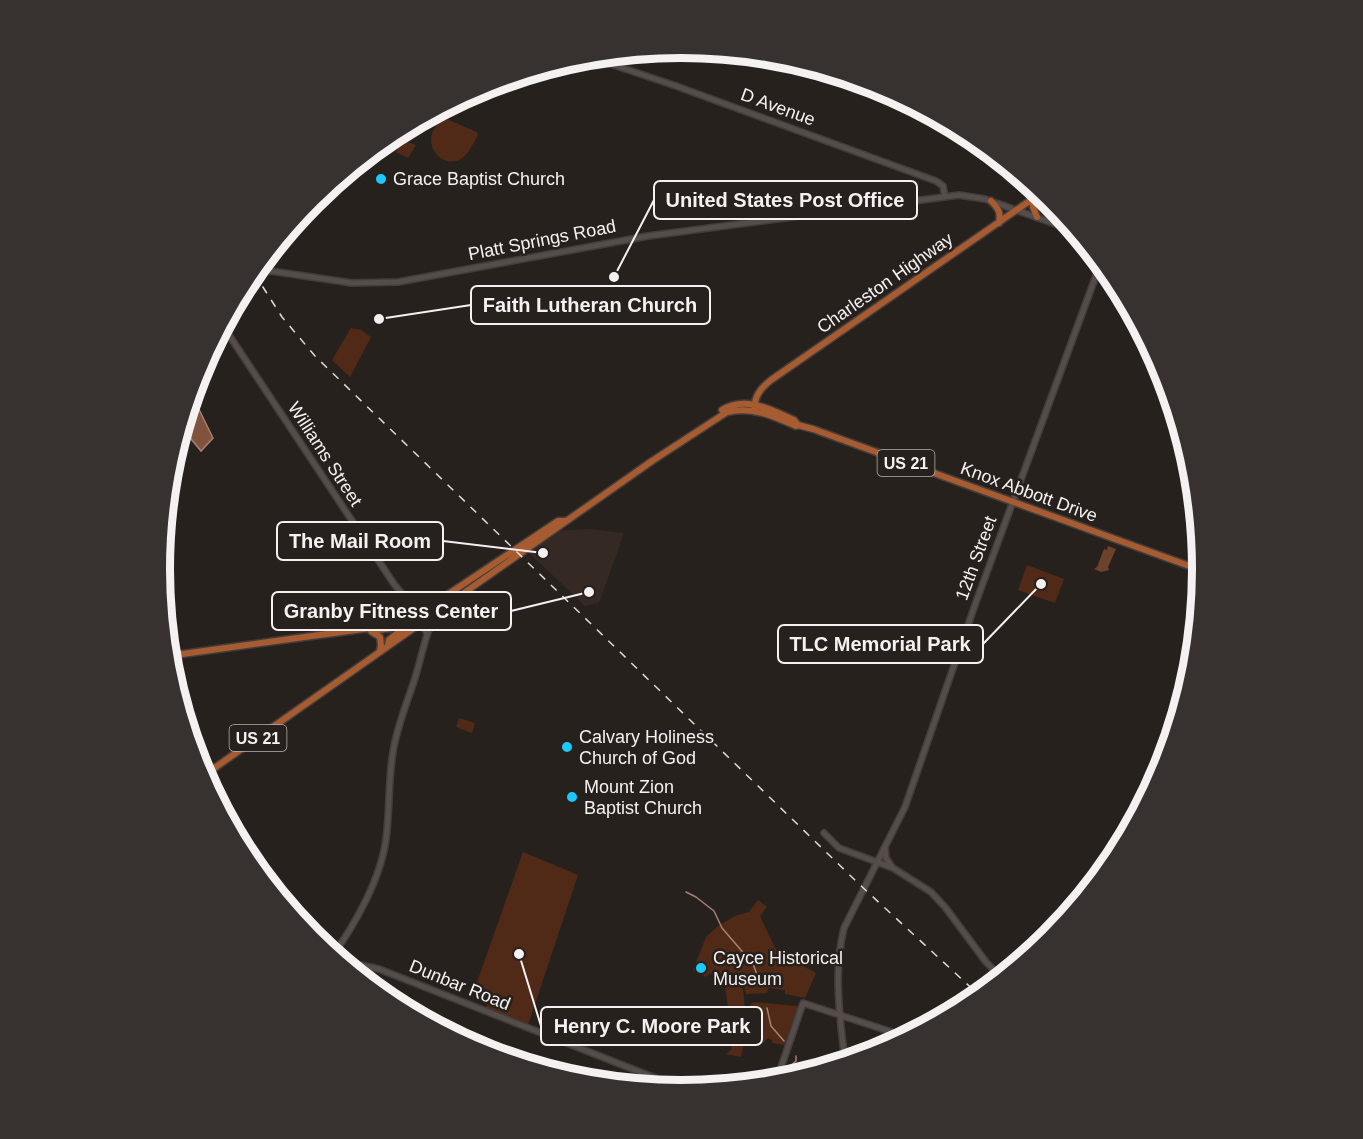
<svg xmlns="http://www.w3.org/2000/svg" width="1363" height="1139" font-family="Arial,sans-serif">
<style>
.built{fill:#342923}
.green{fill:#502a17}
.forest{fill:#6e412d}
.water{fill:#81533e;stroke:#a48273;stroke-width:1.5}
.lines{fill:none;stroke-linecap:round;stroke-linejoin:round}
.stream{stroke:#a48273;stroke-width:1.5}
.secondary-casing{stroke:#423d3b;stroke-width:8}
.primary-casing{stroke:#423d3b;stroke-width:9}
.secondary{stroke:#544d4a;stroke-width:5}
.primary{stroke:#a75b30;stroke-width:6}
.rail{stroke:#dedad9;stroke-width:1.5;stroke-dasharray:8 8;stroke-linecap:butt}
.poi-dot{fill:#1dc9fc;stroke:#27211e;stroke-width:2}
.labels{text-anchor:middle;stroke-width:5;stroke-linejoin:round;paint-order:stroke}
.shield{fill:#27211e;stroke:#b7b3b1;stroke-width:1.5}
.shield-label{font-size:16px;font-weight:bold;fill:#f5f1f0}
.street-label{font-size:18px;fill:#f5f1f0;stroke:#27211e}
.poi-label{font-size:18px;fill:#f5f1f0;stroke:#27211e;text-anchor:start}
.rim{fill:none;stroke:#f5f1f0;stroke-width:8}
.leader{fill:none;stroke:#f5f1f0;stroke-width:2}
.callout-dot{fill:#f5f1f0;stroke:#27211e;stroke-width:2}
.callout{fill:#27211e;stroke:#f5f1f0;stroke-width:2}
.callout-label{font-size:20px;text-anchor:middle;font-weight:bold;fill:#f5f1f0}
</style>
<rect width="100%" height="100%" fill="#27211e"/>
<!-- built -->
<path class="built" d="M 589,529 L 624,533 L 599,603 L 585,606 L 526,550 L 552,531 Z"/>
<!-- green -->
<path class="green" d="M 442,117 L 477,132 L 478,135 C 474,142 468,155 461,159 C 445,168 427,151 432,134 C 434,128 439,122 442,117 Z
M 402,140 L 416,145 L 408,158 L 396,152 Z
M 351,328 L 361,330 L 371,337 L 350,377 L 332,360 Z
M 1027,565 L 1064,579 L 1055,603 L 1018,590 Z
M 459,718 L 475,723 L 472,733 L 456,727 Z
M 523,852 L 578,875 L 527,1028 L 485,1011 L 492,992 L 476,985 Z
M 758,900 L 767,907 L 760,916 L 775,948 L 786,957 L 816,973 L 805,998 L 785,994 L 785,990 L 768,988 L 767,993 L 746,994 L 744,986 L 729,984 C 725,973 720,972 709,974 L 706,977 L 693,970 L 706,937 L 718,926 L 737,915 L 749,912 Z
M 728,986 L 738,986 L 743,989 L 745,1009 L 743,1012 L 729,1013 L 725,988 Z
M 754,1002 L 797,1006 L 798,1008 L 785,1045 L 772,1043 L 772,1040 L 768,1038 L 763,1043 L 755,1040 L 756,1035 L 751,1030 L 750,1005 Z
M 745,1017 L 746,1035 L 741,1057 L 726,1054 L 731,1050 L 732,1043 L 727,1041 L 727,1036 L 732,1035 L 730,1018 Z"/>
<!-- forest -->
<path class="forest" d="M 1108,546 L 1116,549 L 1108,567 L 1109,570 L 1101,572 L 1094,569 L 1097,567 L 1104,549 L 1107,550 Z"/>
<!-- water -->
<path class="water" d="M 192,395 L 213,438 L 201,451 L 182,428 Z"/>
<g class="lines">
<!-- stream -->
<path class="stream" d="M 686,892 L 696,897 L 714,911 L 722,928 L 753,964 L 761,985
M 767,1008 L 771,1026 L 784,1041
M 795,1077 L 788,1068 L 796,1061 L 796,1056"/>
<defs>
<path id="secondary" d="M 590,57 L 676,86 L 936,181 L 943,186 L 945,197
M 257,269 L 352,283 L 398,282 L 648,236 L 959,195 L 985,199 L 1075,231
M 223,326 L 394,584 L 428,625 L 429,630 C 425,638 419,666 415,678 C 407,703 397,726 393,752 C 388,781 390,810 386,839 C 381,878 356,923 333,955
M 404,598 C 409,613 423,620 427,634
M 824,833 L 839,848 L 893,868 L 931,892 L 945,907 L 986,962 L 1002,978
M 885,847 L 886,858 L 892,867
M 341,961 L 379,969 L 668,1083 L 694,1087 L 733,1086
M 845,1062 C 840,1018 833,972 844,928 L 905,807 L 976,602 L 1101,262
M 776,1082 L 803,1003 L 907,1037"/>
<path id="primary" d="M 1034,198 L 1033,207 L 1037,217
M 991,201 C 999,209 1001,213 999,223
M 722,410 C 746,395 771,410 794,420 L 798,425
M 755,411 C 753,397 761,388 771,380 L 1041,193
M 371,631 L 405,626
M 372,632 L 380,637 L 381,645 L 380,650
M 388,645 L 389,640 L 429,607 L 558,521 L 565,521
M 168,656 L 370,628 L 404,617 L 416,618
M 203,776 L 652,461 L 727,412 C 752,406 773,416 796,426 L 798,425 L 813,429 L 1203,571"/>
</defs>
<!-- secondary casing -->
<use href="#secondary" class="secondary-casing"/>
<!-- primary casing -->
<use href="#primary" class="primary-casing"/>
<!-- secondary -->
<use href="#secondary" class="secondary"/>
<!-- primary -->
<use href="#primary" class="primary"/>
<!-- rail -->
<path class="rail" d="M 254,273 L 282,317 L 315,356 L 859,884 L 980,996"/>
</g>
<!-- markers -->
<g class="poi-dot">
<circle cx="381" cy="179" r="6"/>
<circle cx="567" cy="747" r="6"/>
<circle cx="572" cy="797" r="6"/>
<circle cx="701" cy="968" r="6"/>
</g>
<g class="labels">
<!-- shield labels -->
<g class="shield">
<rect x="877.5" y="450" width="57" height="26" rx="4.5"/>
<rect x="229.5" y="725" width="57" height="26" rx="4.5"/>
</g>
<g class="shield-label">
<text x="906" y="469">US 21</text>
<text x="258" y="744">US 21</text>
</g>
<!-- street labels -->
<g class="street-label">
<text transform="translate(778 107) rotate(20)" y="6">D Avenue</text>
<text transform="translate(542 240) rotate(-11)" y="6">Platt Springs Road</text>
<text transform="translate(885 283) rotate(-35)" y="6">Charleston Highway</text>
<text transform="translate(325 454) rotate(57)" y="6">Williams Street</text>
<text transform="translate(1029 492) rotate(20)" y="6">Knox Abbott Drive</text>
<text transform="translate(976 558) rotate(-70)" y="6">12th Street</text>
<text transform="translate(460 985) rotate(22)" y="6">Dunbar Road</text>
</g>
<!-- poi labels -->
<g class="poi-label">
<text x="393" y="185">Grace Baptist Church</text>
<text x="579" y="743">Calvary Holiness<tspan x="579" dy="21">Church of God</tspan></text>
<text x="584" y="793">Mount Zion<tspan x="584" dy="21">Baptist Church</tspan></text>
<text x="713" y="964">Cayce Historical<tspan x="713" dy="21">Museum</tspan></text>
</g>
</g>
<!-- crop -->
<path d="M0 0H1363V1139H0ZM170 569a511 511 0 1 1 1022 0a511 511 0 1 1-1022 0Z" fill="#37322f" fill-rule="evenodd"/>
<path class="rim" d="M170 569a511 511 0 1 1 1022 0a511 511 0 1 1-1022 0Z"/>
<!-- callouts -->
<path class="leader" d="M614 277L654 200M379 319L471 305M543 553L443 541M589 592L511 611M1041 584L983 644M519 954L541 1026"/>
<g class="callout-dot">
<circle cx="614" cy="277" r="6"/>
<circle cx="379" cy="319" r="6"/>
<circle cx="543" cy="553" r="6"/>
<circle cx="589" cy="592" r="6"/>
<circle cx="1041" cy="584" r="6"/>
<circle cx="519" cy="954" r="6"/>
</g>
<g class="callout">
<rect x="654" y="181" width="263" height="38" rx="6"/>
<rect x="471" y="286" width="239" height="38" rx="6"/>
<rect x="277" y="522" width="166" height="38" rx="6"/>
<rect x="272" y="592" width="239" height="38" rx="6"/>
<rect x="778" y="625" width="205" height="38" rx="6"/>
<rect x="541" y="1007" width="221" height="38" rx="6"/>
</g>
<g class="callout-label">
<text x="785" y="207">United States Post Office</text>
<text x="590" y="312">Faith Lutheran Church</text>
<text x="360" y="548">The Mail Room</text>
<text x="391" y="618">Granby Fitness Center</text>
<text x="880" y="651">TLC Memorial Park</text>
<text x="652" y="1033">Henry C. Moore Park</text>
</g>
</svg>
